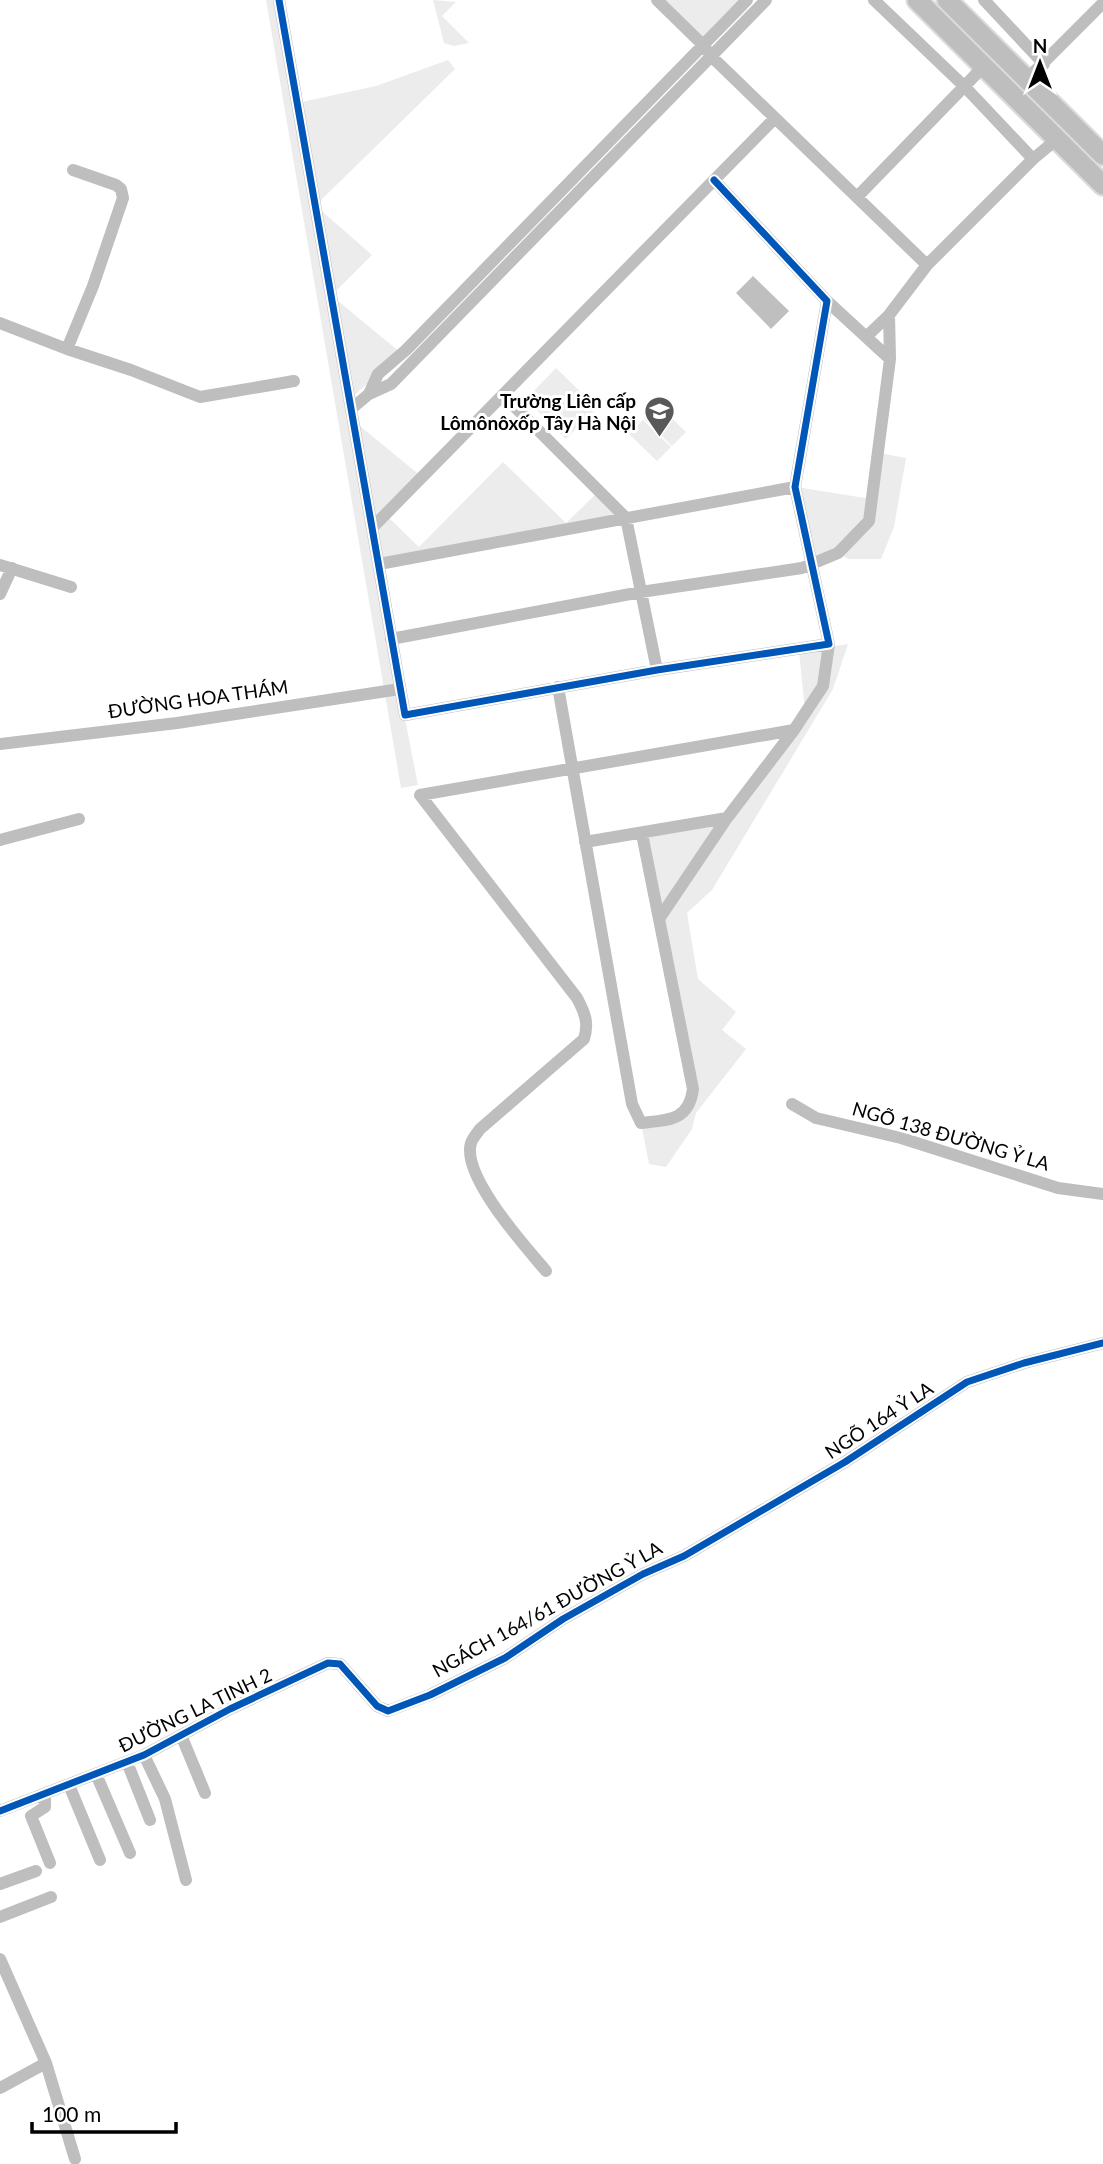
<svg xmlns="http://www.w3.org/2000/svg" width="1103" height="2164" font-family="Lato,sans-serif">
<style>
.green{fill:#ececec}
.water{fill:#bfbfbf}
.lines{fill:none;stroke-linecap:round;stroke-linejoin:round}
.primary-casing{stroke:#dbdbdb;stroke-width:23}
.street{stroke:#bebebe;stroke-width:12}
.primary{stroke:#bebebe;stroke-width:19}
.cycleway-casing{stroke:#fff;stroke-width:11}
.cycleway{stroke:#0057b8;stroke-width:7}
.labels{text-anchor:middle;stroke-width:6;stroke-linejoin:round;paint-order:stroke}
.poi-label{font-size:19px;font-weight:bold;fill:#000;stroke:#fff;text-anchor:end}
.street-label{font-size:19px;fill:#000;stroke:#fff}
</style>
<rect width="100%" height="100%" fill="#fff"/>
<!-- green -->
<path class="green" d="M 266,0 L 278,0 L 297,103 L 376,86 L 448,60 L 455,69 L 316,205 L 399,689 L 418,785 L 401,788 Z
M 433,0 L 456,2 L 442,16 L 469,43 L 454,46 L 444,43 Z
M 664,0 L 743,0 L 703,42 Z
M 316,206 L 372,255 L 332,295 Z
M 332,296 L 401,353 L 350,399 Z
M 556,368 L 597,408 L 566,439 L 526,399 Z
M 658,405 L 686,432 L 672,446 L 644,419 Z
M 643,420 L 671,447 L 657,461 L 629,434 Z
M 354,421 L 422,477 L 373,526 Z
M 879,453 L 906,458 L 894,527 L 881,559 L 848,559 L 838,553 L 870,521 Z
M 503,462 L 566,523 L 598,492 L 624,518 L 379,564 L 373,528 L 386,515 L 419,547 Z
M 796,487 L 871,499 L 868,520 L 837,552 L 813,564 Z
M 848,644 L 833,689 L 712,890 L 687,913 L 698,979 L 736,1012 L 722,1030 L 746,1049 L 696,1113 L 692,1129 L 666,1167 L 649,1164 L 641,1123 L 694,1105 L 662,920 L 805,711 L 799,651 Z
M 727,818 L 659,918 L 642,834 Z"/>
<!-- water -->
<path class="water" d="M 753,276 L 789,311 L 771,329 L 736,293 Z"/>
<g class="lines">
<defs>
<path id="primary" d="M 917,0 L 1103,185
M 947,0 L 1103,155"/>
</defs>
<!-- primary casing -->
<use href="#primary" class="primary-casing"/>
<!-- street -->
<path class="street" d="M 279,0 L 405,715 L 657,670 L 829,644 L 795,487 L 827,301 L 714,180
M 657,0 L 703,45 L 711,56 L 927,265
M 874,0 L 965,87 L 1033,159
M 984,0 L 1044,64
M 1027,79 L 1103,3
M 858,196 L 984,66
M 827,301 L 890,359
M 0,323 L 67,349 L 131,370 L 200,397 L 294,381
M 866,337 L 889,315
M 67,349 L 93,286 L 123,198 L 121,189 L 116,185 L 73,170
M 369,394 L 378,374 L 406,350 L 747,0
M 503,395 L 626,518 L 657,670
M 351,409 L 369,394 L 391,384 L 766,0
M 372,528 L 775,118
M 379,564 L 795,487
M 0,565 L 71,587
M 0,594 L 12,568
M 391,639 L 641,592 L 802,568 L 838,553 L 869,521 L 890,359 L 889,315 L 927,265 L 1033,159 L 1057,139
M 558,687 L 632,1104 L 641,1123 C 668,1120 689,1121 693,1089 L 642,834
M 0,744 L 177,723 L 400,689
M 0,840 L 79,819
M 585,842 L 727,818 L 794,730 L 823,686 L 829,644
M 659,919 L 727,818
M 792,1104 L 816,1118 L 901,1138 L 1058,1188 L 1103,1194
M 546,1271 C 526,1247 461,1176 471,1143 C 472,1139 477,1133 480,1129 L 584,1039 C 589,1023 585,1013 577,998 L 420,795 L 794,730
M 181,1735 L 205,1793
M 144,1755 L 165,1799 L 186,1880
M 127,1762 L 150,1820
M 96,1774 L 130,1853
M 69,1785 L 100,1860
M 45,1794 L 45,1807 L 31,1816 L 50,1863
M 0,1811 L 144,1755 L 230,1709 L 328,1663 L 340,1664 L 377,1706 L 388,1711 L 430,1695 L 505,1658 L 563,1619 L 643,1574 L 684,1556 L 845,1462 L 967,1382 L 1024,1363 L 1103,1343
M 0,1884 L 36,1871
M 0,1917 L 51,1897
M 0,1959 L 46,2063 L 0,2088
M 46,2063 L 75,2159"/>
<!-- primary -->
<use href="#primary" class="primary"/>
<defs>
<path id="cycleway" d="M 279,0 L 405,715 L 657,670 L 829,644 L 795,487 L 827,301 L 714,180
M 0,1811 L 144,1755 L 230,1709 L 328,1663 L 340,1664 L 377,1706 L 388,1711 L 430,1695 L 505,1658 L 563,1619 L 643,1574 L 684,1556 L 845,1462 L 967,1382 L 1024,1363 L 1103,1343"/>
</defs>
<!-- cycleway casing -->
<use href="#cycleway" class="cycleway-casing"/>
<!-- cycleway -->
<use href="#cycleway" class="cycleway"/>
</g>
<!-- icons -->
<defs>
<symbol id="school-pin" viewBox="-11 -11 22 30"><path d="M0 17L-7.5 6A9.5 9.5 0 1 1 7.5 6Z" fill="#595959" stroke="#fff"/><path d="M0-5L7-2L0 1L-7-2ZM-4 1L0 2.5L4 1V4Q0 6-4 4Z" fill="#fff"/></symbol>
</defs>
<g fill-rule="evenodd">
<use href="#school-pin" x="642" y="394" width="35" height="47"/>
</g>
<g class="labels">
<!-- poi labels -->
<g class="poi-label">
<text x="636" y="408">Trường Liên cấp<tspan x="636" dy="22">Lômônôxốp Tây Hà Nội</tspan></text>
</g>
<!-- street labels -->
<g class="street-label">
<text transform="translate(198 699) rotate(-8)" y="7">ĐƯỜNG HOA THÁM</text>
<text transform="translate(951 1136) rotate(16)" y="7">NGÕ 138 ĐƯỜNG Ỷ LA</text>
<text transform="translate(879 1420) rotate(-33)" y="7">NGÕ 164 Ỷ LA</text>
<text transform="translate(547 1609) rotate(-29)" y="7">NGÁCH 164/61 ĐƯỜNG Ỷ LA</text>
<text transform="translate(195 1710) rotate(-26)" y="7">ĐƯỜNG LA TINH 2</text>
</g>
</g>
<!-- north arrow -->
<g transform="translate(1040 63)" stroke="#ffffff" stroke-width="5" paint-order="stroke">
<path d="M0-5L12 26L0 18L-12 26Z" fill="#000000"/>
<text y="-10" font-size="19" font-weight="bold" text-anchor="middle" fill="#000000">N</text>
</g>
<!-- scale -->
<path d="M32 2122v10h144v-10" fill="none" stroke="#000000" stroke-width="3.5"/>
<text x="42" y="2122" font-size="21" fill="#000000" stroke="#ffffff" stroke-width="5" paint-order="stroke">100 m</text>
</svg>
